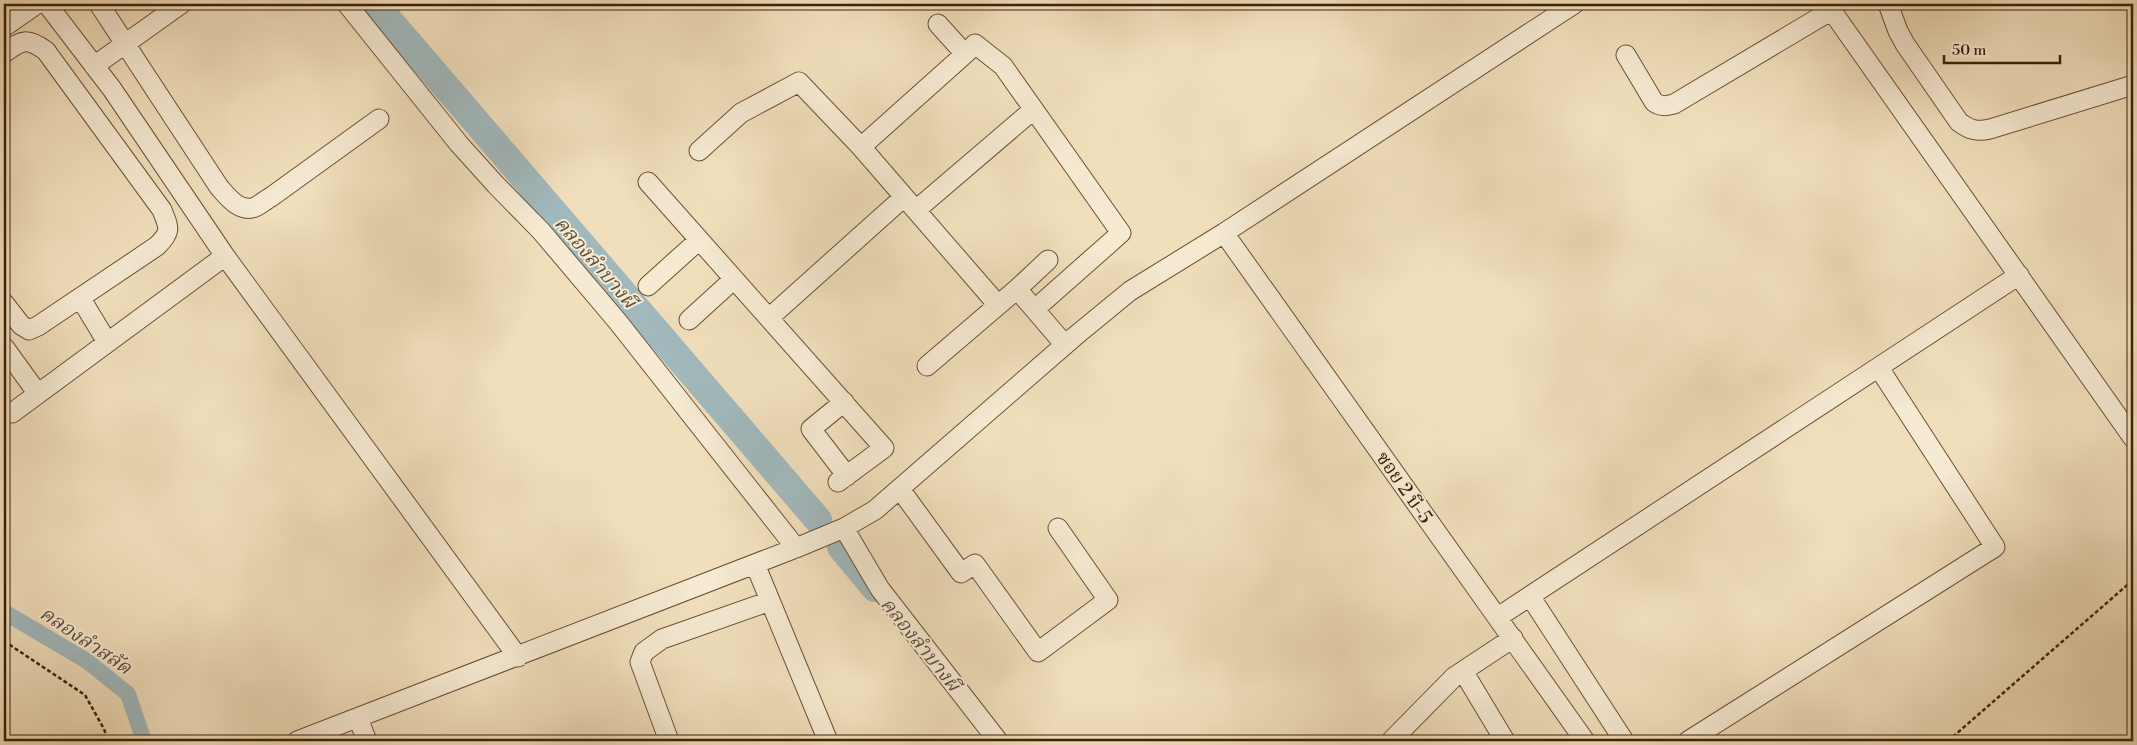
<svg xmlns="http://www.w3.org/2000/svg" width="2137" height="745" font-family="'Libre Bodoni','Noto Serif Thai',serif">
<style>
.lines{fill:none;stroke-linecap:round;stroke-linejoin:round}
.canal{stroke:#a1b9bd;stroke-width:16}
.river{stroke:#a1b9bd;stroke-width:28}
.minor-casing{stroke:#6b5034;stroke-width:21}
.path{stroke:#3e2007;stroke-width:2.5;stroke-dasharray:4 2.5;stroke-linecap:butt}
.minor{stroke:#f6ead3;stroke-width:19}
.labels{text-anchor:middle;stroke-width:4;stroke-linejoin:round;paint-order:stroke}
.street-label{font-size:19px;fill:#3e2007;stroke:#f6ead3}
.water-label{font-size:20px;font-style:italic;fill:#5c4e3e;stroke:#f6ead3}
</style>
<rect width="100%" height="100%" fill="#f1dfbc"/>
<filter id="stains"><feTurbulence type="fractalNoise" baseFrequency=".004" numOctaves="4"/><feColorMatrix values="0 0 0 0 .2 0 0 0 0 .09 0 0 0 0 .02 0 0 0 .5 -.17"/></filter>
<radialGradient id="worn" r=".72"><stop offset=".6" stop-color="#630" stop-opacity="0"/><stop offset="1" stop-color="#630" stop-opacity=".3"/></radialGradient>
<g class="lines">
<!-- canal -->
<path class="canal" d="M 4,612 L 87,661 L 128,694 L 144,741"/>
<!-- river -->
<path class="river" d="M 375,4 L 818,520
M 841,547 L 875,588"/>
<defs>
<path id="minor" d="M 47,4 L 112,89 L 225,256 L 518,657
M 99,4 L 219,187 C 227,196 238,211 252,208 C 258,207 265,200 271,197 L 379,119
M 347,4 L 459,144 L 496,185 L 541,231 L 618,322 L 796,548
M 1827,4 L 2133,438
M 1888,4 L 1898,31 L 1905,44 L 1959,122 C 1970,130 1977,132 1990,129 L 2133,85
M 938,24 L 965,54 L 975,44 L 1003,66 L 1121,233 L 1035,309
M 4,27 L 37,4
M 4,53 C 22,40 27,37 46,51 L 162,210 C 169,228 172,231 157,246 L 38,326 L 29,330 L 21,325 L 4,303
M 1626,55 L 1654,102 C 1661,107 1666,106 1674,104 L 1832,10
M 94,66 L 181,4
M 861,147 L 965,54
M 699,151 L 741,113 L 799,82 L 861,147 L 998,305
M 648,182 L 884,448 L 838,482
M 916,210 L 1033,110
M 1224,233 L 1585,741
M 648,286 L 699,240
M 1017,289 L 1065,345
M 81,299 L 107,342
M 769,318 L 904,197
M 689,320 L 734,279
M 4,347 L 38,394
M 927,366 L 1017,289 L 1048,260
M 844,402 L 811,429 L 847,476
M 12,413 L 225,256
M 900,489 L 961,573 L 975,564 L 1038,652 L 1108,600 L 1058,528
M 844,528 L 880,589 L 998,741
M 755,564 L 828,741
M 1530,596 L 1624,741
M 1498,617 L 2019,275
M 1463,671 L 1505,741
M 358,718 L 367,741
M 297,741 L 796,548 L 844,528 L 875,510 L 1074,337 L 1130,291 L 1224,233 L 1574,4
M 669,741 L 640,662 L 644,652 L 662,639 L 770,601
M 1391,741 L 1454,677 L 1513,638
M 1688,741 L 1995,547 L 1879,368"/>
</defs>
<!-- minor casing -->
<use href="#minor" class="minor-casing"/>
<!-- path -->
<path class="path" d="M 4,641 L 85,695 L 104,729 L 108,741
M 1773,741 L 1778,738 L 1793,741
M 1948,741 L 2133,580"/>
<!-- minor -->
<use href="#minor" class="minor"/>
</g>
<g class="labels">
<!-- street labels -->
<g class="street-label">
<text transform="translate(1405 487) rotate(55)" y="7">ซอย 2 บี-5</text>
</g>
<!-- water labels -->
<g class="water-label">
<text transform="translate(596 262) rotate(49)" y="7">คลองลำบางผี</text>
<text transform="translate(86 640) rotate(34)" y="7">คลองลำสลัด</text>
<text transform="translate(921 644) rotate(51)" y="7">คลองลำบางผี</text>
</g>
</g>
<!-- margin -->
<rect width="2137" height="745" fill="none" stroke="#f1dfbc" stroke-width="20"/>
<rect x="5" y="5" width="2127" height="735" fill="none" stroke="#3e2007" stroke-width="2.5"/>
<rect x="10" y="10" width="2117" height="725" fill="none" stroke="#3e2007"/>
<!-- scale -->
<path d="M1944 55v8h116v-8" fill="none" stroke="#3e2007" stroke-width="2.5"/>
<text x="1952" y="55" font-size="15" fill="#3e2007" stroke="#f6ead3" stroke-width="4" paint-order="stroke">50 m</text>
<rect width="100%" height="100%" filter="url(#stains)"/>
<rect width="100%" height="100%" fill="url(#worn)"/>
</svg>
